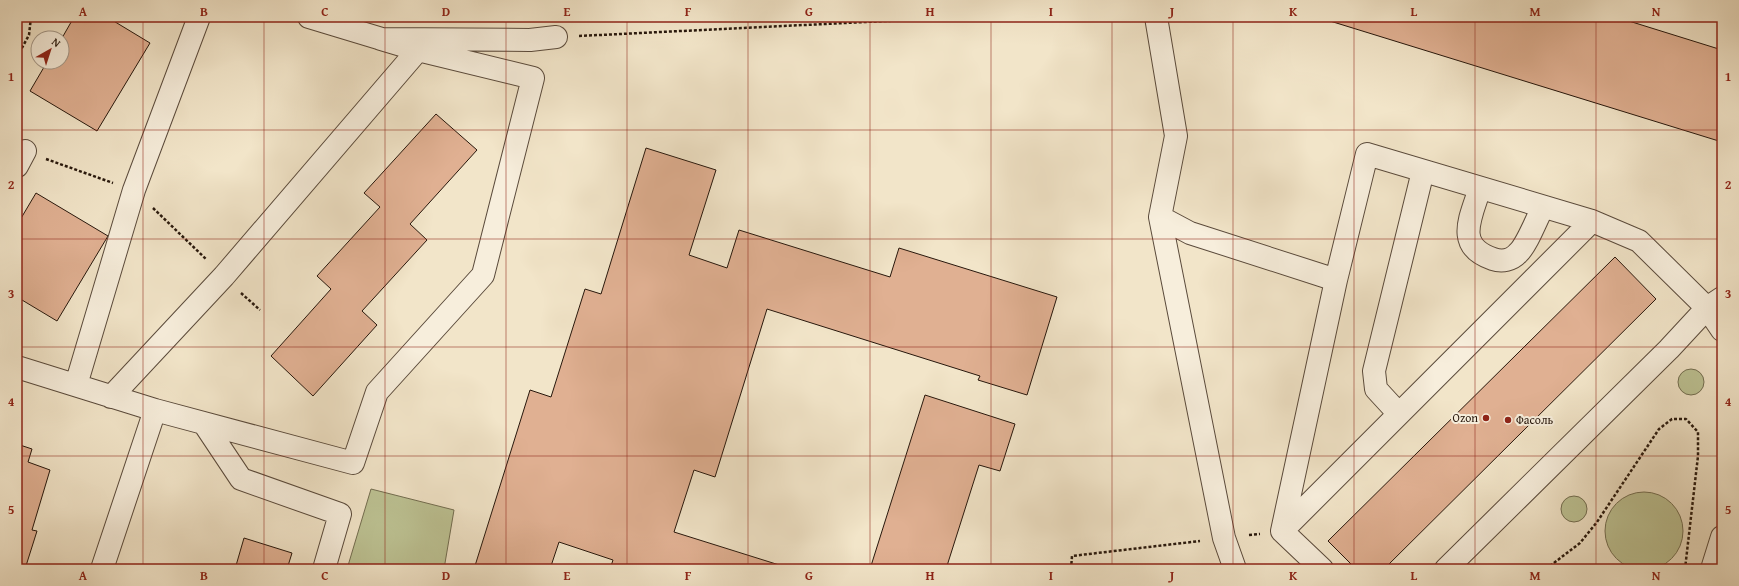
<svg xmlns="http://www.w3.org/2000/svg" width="1739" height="586" font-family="'Gentium Book Plus',serif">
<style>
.green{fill:#bdc394;stroke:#726d50}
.building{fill:#e0b092;stroke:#27170c}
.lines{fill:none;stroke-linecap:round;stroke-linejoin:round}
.minor-casing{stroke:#5a4a3b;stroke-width:24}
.path{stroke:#27170c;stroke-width:2.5;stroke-dasharray:3 2;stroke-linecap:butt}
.minor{stroke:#f7eedc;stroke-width:22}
.grid{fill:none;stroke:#8f2418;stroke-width:1;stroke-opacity:0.55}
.poi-dot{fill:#8f2418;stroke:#f7eedc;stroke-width:1.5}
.labels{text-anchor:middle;stroke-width:4;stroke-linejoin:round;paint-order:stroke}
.poi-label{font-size:12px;fill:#27170c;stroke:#f7eedc;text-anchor:end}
.neatline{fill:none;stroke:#8f2418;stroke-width:1.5}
.grid-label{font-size:13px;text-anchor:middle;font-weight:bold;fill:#8f2418}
</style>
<rect width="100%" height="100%" fill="#f2e5c9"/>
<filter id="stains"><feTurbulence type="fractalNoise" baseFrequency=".005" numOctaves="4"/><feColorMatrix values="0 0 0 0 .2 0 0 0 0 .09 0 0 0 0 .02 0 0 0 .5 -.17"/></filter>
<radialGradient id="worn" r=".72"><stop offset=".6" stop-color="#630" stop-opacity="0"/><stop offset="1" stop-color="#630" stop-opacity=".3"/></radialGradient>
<!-- green -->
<path class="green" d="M1678 382a13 13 0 1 1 26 0a13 13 0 1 1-26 0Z
M 371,489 L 454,510 L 444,569 L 347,569 Z
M1605 531a39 39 0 1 1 78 0a39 39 0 1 1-78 0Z
M1561 509a13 13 0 1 1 26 0a13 13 0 1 1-26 0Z"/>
<!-- building -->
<path class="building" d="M 74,17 L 107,17 L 150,43 L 97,131 L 30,91 L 47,62 L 62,62 L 62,38 Z
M 1317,17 L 1616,17 L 1722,50 L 1722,142 Z
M 436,114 L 477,150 L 410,224 L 427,240 L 362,311 L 377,325 L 313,396 L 271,356 L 331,289 L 317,276 L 380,207 L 364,193 Z
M 646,148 L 716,170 L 689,255 L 727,268 L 739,230 L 890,277 L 899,248 L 1057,297 L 1027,395 L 978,380 L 980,376 L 767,309 L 715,477 L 694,470 L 674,532 L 792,569 L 610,569 L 613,560 L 559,542 L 550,569 L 474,569 L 530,390 L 551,397 L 585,289 L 601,294 Z
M 36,193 L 108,236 L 57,321 L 17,297 L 17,225 Z
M 1615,257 L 1656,299 L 1384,569 L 1356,569 L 1328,541 Z
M 925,395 L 1015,424 L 1000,471 L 979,465 L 946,569 L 870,569 Z
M 17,444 L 32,449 L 28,462 L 50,470 L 32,530 L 37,531 L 25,569 L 17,569 Z
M 244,538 L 292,553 L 287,569 L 235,569 Z"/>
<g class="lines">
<defs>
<path id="minor" d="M 309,17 L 395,43
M 1156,17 L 1176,136 L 1160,217 L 1224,538 L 1235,569
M 418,50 L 381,39 L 530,40 L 556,37
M 17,166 L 25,151
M 1480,188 C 1471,217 1454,246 1493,259 C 1502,262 1512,260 1518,253 C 1527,245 1537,218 1543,207
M 1160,217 L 1190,233 L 1336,280 L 1282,531
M 1336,280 L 1367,154 L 1592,221
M 1722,298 L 1707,308 L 1722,330
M 17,367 L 155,410 L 102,569
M 76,385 L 134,190 L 199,17
M 111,397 L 224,276 L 418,50 L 533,78 L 483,275 L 377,392 L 353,463 L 155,410
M 1399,414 L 1376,389 L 1374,371 L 1423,171
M 205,425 L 241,479 L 340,514 L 324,569
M 1282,531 L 1592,221 L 1639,241 L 1707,308 L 1669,349 L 1446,569
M 1282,531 L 1322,569
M 1712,569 L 1722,537"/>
</defs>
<!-- minor casing -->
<use href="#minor" class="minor-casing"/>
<!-- path -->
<path class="path" d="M 579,36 L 968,17
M 17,57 L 29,35 L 31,17
M 46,159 L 113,183
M 153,208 L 207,260
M 241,293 L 260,310
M 1249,535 L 1260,534
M 1071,569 L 1072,556 L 1200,541
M 1546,569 L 1580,543 L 1597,522 L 1659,429 L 1672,419 L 1686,419 L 1698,432 L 1698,456 L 1685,569"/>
<!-- minor -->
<use href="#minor" class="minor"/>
</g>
<!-- grid -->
<path class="grid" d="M 143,17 L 143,569M 264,17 L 264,569M 385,17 L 385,569M 506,17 L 506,569M 627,17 L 627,569M 748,17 L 748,569M 870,17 L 870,569M 991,17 L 991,569M 1112,17 L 1112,569M 1233,17 L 1233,569M 1354,17 L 1354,569M 1475,17 L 1475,569M 1596,17 L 1596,569M 17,130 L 1722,130M 17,239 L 1722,239M 17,347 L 1722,347M 17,456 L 1722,456"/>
<!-- markers -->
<g class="poi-dot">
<circle cx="1486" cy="418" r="4"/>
<circle cx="1508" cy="420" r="4"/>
</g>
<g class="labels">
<!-- poi labels -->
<g class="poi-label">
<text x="1478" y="422">Ozon</text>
<text x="1516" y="424" text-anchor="start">Фасоль</text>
</g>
</g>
<!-- margin -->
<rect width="1739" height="586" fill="none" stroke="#f2e5c9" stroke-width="44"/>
<!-- north arrow -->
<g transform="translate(50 50) rotate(39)"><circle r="19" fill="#f7eedc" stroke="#a49889"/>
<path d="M0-3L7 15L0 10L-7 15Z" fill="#8f2418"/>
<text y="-6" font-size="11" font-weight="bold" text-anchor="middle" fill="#27170c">N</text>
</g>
<rect x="22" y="22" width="1695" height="542" class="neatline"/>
<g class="grid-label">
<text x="83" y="16">A</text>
<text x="204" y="16">B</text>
<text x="325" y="16">C</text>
<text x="446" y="16">D</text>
<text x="567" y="16">E</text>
<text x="688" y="16">F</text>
<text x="809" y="16">G</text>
<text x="930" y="16">H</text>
<text x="1051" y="16">I</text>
<text x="1172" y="16">J</text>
<text x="1293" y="16">K</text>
<text x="1414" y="16">L</text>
<text x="1535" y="16">M</text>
<text x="1656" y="16">N</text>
<text x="11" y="81">1</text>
<text x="1728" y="81">1</text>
<text x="11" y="189">2</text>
<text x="1728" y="189">2</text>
<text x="11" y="298">3</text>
<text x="1728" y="298">3</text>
<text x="11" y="406">4</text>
<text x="1728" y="406">4</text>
<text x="11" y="514">5</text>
<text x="1728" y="514">5</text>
<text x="83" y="580">A</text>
<text x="204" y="580">B</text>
<text x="325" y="580">C</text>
<text x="446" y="580">D</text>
<text x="567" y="580">E</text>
<text x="688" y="580">F</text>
<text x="809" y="580">G</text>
<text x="930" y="580">H</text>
<text x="1051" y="580">I</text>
<text x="1172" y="580">J</text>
<text x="1293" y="580">K</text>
<text x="1414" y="580">L</text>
<text x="1535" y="580">M</text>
<text x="1656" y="580">N</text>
</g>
<rect width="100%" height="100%" filter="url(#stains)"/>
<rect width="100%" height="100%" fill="url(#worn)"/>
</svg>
